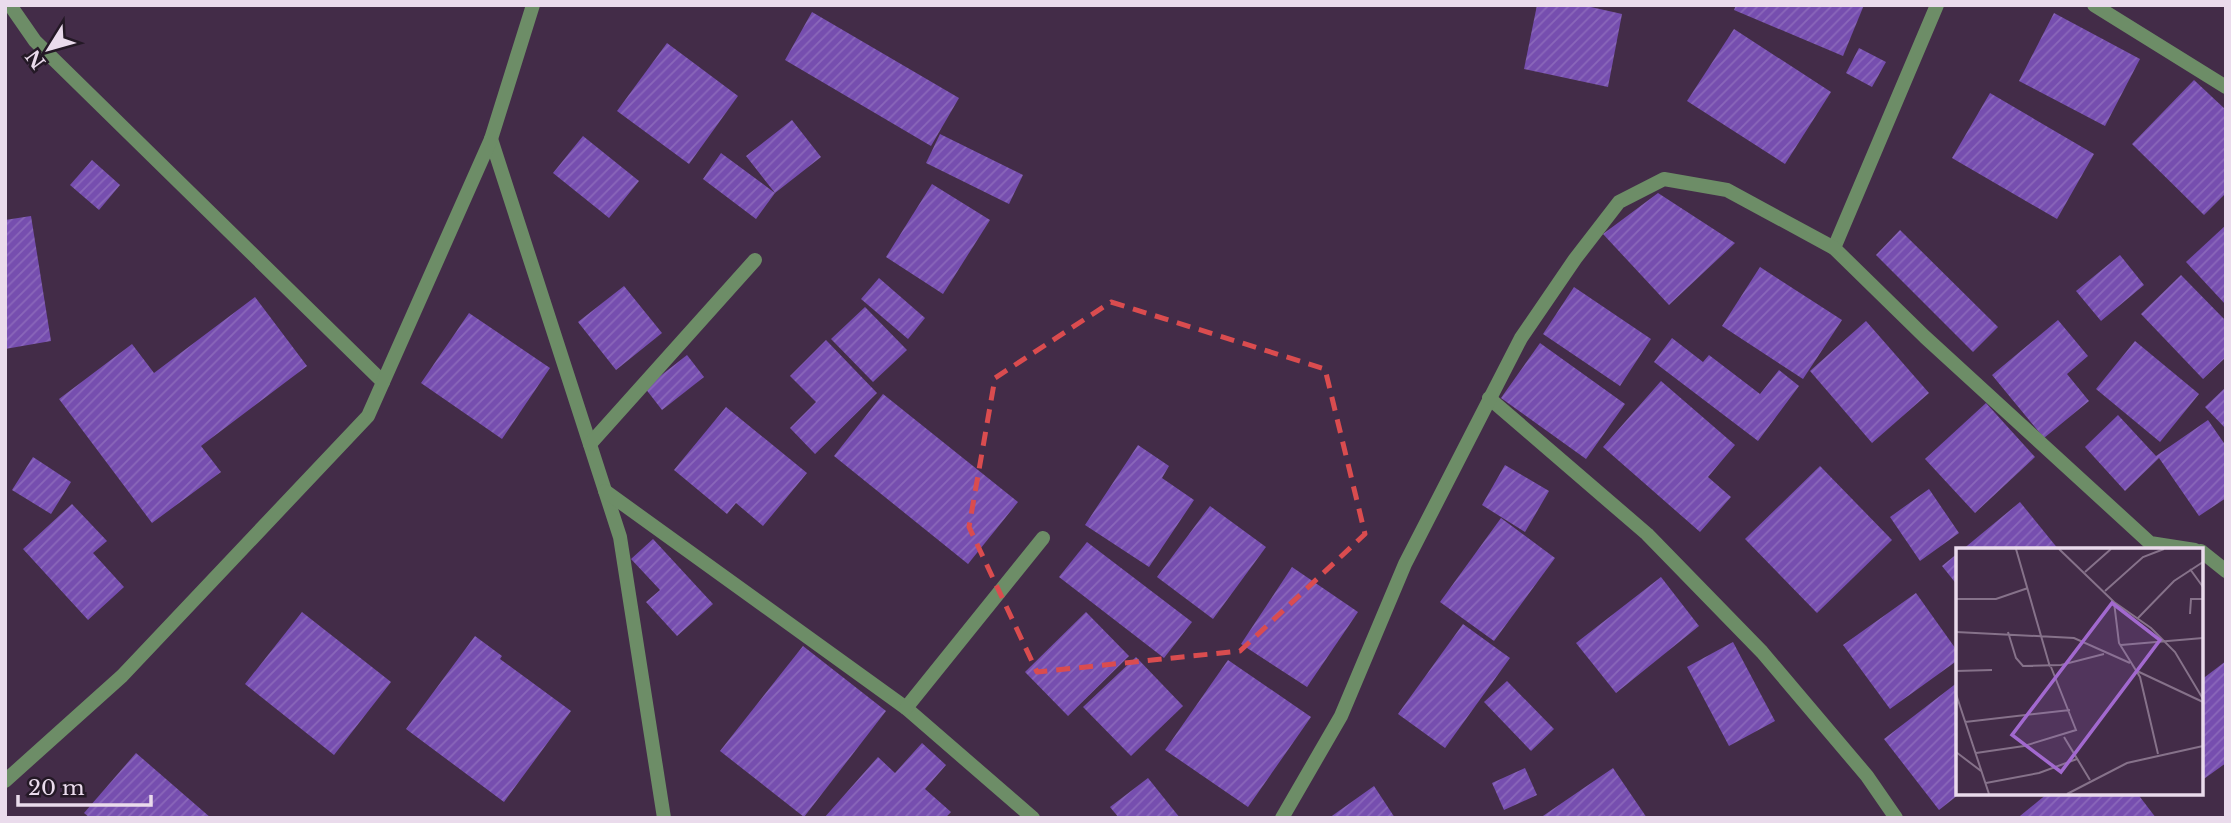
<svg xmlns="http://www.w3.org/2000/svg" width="2231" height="823" font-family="'Libre Baskerville',serif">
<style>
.building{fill:url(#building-hatch)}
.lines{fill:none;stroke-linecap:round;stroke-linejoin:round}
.minor{stroke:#6d8d67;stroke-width:14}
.marked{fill:none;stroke:#da4c4f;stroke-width:5;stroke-dasharray:14 9;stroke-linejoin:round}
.inset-road{fill:none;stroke:#86728a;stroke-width:2}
.view{fill:#a269cf;fill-opacity:0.15;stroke:#a269cf;stroke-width:3.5}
.inset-edge{fill:none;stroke:#eadbec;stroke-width:3.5}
</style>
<defs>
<pattern id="building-hatch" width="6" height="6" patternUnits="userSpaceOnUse" patternTransform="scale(1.75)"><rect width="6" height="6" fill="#764eaf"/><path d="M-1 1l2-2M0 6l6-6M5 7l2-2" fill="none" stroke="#8a67ba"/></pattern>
</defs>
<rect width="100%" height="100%" fill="#432c48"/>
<!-- building -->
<g class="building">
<path d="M1537,5H1582L1622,14L1608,87L1524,69Z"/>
<path d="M1736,5H1864L1843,56L1734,10Z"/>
<path d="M812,12L959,98L931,146L785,60Z"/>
<path d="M2054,13L2140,59L2105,126L2019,81Z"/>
<path d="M1734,29L1831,92L1785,164L1687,101Z"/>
<path d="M667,43L738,96L689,164L617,111Z"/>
<path d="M1859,48L1886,62L1872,87L1846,73Z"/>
<path d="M2194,80L2226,110V193L2204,215L2132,144Z"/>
<path d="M1990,93L2094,154L2057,219L1952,158Z"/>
<path d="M792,120L821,157L775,193L756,219L703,179L721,153L775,193L746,156Z"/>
<path d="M940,134L1023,175L1009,204L926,163Z"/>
<path d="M583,136L639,181L609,218L553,173Z"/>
<path d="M92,160L120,185L99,210L70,185Z"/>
<path d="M932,184L990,220L943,294L886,257Z"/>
<path d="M1658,193L1735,243L1669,305L1603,234Z"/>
<path d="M31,216L51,341L5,349V220Z"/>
<path d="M2226,225V305L2186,262Z"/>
<path d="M1900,230L1998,327L1973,352L1876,255Z"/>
<path d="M2120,255L2144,285L2101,321L2076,291Z"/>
<path d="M1760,267L1842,320L1803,379L1722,326Z"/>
<path d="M2181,275L2226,321V357L2203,379L2141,314Z"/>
<path d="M879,278L925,318L908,339L861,299Z"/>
<path d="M624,286L662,333L616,370L578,322Z"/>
<path d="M1574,287L1651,339L1620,386L1543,334Z"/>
<path d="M255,297L307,366L201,446L221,472L152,523L59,399L132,344L154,373Z"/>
<path d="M865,307L907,350L873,382L831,339Z"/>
<path d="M469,313L550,368L502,439L421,383Z"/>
<path d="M2058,320L2088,356L2067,374L2089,401L2044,438L1992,375Z"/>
<path d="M1866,321L1929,393L1872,443L1810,371Z"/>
<path d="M1672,338L1703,362L1709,355L1760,394L1779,370L1799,386L1758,441L1654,362Z"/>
<path d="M826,340L877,393L815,454L790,428L816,402L790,376Z"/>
<path d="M2135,341L2199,394L2160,442L2096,389Z"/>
<path d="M1540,343L1625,404L1586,459L1501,398Z"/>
<path d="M687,355L704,377L662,410L645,388Z"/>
<path d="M1661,381L1735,445L1708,477L1731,497L1700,532L1603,447Z"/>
<path d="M2226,387V429L2205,407Z"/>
<path d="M883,394L1018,502L968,564L834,456Z"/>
<path d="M1986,403L2035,457L1975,513L1925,459Z"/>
<path d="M726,407L807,473L763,526L736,503L727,514L674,470Z"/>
<path d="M2118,415L2156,456L2208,420L2226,446V498L2199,516L2159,458L2125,491L2085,447Z"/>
<path d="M1138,445L1169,466L1162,478L1194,500L1149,567L1085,525Z"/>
<path d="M33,457L71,482L51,514L12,490Z"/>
<path d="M1505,465L1549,491L1525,532L1482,505Z"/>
<path d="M1820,466L1892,540L1817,613L1745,539Z"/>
<path d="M1929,489L1959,533L1920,561L1890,517Z"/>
<path d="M2020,502L2059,550H1962Z"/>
<path d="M72,504L107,541L93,553L124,587L88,620L23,549Z"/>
<path d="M1210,506L1266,547L1213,619L1157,577Z"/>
<path d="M1501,518L1555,558L1494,641L1440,602Z"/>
<path d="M653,539L713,604L677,636L646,602L660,590L631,559Z"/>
<path d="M1087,542L1192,622L1164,658L1059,577Z"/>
<path d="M1958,553V586L1942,566Z"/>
<path d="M1292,567L1358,612L1307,687L1241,644Z"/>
<path d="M1661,577L1699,626L1616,693L1576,643Z"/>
<path d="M1916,593L1958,652V660L1890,709L1843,645Z"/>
<path d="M302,612L391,682L334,755L245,684Z"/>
<path d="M1086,612L1129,656L1068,716L1025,672Z"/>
<path d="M1463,624L1510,658L1445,748L1398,714Z"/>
<path d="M475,636L502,656L500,659L571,711L504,802L406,729Z"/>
<path d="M1733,642L1775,721L1729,746L1687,667Z"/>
<path d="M803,646L886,711L804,817L720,751Z"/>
<path d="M1136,657L1183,706L1131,756L1083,707Z"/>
<path d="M1228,660L1311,717L1248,807L1165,750Z"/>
<path d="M2226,661V763L2201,781V680Z"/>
<path d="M1507,681L1554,729L1531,751L1484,702Z"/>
<path d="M1958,682V795L1939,810L1884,739Z"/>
<path d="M922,743L946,765L925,789L951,812L945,818H824L878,757L895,773Z"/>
<path d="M136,753L211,818H90L84,813Z"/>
<path d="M1525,768L1537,795L1504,810L1492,783Z"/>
<path d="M1613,768L1647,818H1540Z"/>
<path d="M1148,778L1180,818H1119L1110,807Z"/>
<path d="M1374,786L1395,818H1329Z"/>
<path d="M2048,793H2137L2156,818H2022L2020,816Z"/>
</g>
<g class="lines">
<!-- minor -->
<g class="minor">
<path d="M10,5L35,41L383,382"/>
<path d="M2094,5L2226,87"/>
<path d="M491,139L620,537L664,818"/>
<path d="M1834,248L1937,5"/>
<path d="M1489,398L1647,534L1762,652L1867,776L1896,818"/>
<path d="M590,444L755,260"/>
<path d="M605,491L906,708L1033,818"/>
<path d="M2201,551L2226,571"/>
<path d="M906,708L1043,538"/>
<path d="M5,781L122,676L368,416L491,139L533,5"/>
<path d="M1282,818L1341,716L1405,564L1521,338L1575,259L1619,202L1664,179L1727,190L1834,248L1925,337L2150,543L2195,550"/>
</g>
</g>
<!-- marked area -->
<path class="marked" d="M1111,302L1325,369L1365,534L1240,651L1037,672L969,527L995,378Z"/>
<!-- overview -->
<g transform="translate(1956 548)">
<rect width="247" height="247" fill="#432c48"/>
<path class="inset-road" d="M60,1L94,119M103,1L158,54L163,95L184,129L202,206M234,21L247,39M129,24L155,1M149,43L187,9L208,1M0,51H40L72,40M158,54L195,80L219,104L247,151M234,66L235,51H247M181,71L218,33L247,14M0,84L118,90L174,115M52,84L60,110L67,118L105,117L148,106M165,97L247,90M0,123L36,122M181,123L247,154M0,146L33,246M9,174L114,162M108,189L134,232M0,204L25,223M20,205L68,198L120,182L95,119M30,235L83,225L121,211M111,246L171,215L247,198"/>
<path class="view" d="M156,55L204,92L105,224L56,187Z"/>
<rect width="247" height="247" class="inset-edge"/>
</g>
<!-- border -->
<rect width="2231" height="823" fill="none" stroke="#eadbec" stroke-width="14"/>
<!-- north arrow -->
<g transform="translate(49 49) rotate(233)" stroke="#241926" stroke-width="5" paint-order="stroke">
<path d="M0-5L12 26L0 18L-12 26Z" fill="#eadbec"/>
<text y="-10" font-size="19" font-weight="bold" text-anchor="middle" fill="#eadbec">N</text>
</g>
<!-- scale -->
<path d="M18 795v10h133v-10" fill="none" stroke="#eadbec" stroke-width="3.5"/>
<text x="28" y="795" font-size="21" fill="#eadbec" stroke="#241926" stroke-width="5" paint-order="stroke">20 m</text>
</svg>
